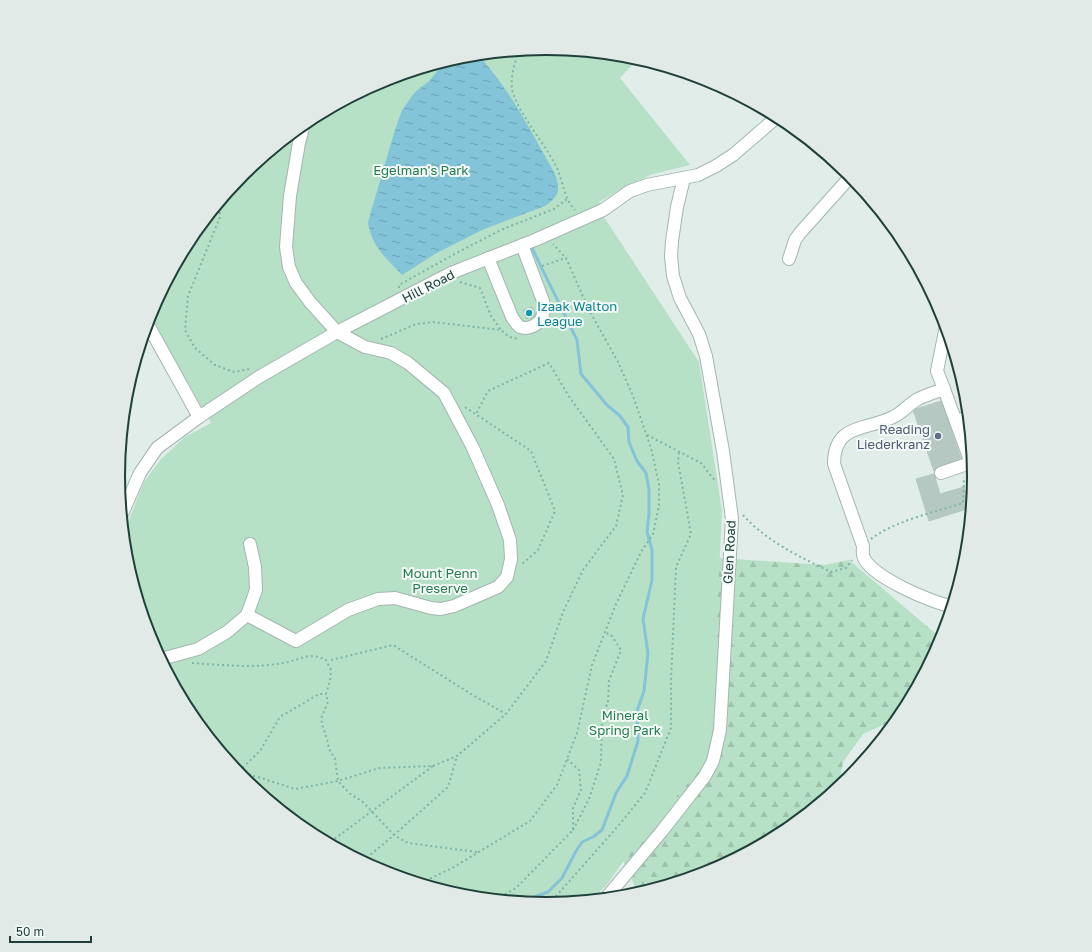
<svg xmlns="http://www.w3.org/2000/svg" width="1092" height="952" font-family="'Golos Text',sans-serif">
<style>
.forest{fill:url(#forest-firs)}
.green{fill:#b7e1c6}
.water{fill:url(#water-ripples)}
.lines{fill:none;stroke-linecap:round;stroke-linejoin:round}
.stream{stroke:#83c4d9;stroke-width:3}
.building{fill:#b6c8c2;stroke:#b3c8c1}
.minor-casing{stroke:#a3b6b1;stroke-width:14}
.path{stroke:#7eb5a8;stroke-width:2;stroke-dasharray:2 3;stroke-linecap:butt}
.minor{stroke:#fff;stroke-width:12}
.culture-dot{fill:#0f9aa8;stroke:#f2f9f6;stroke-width:1.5}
.service-dot{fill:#5c6f8a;stroke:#f2f9f6;stroke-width:1.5}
.labels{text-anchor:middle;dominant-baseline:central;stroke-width:4;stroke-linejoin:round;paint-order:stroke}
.park-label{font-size:13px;fill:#257c4e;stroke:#f2f9f6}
.street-label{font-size:13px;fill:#1f403a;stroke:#f2f9f6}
.culture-label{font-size:13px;fill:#0d838f;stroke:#f2f9f6;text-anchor:start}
.service-label{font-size:13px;fill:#4e5e75;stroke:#f2f9f6;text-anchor:end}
.rim{fill:none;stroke:#1f403a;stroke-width:2}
</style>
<defs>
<pattern id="forest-firs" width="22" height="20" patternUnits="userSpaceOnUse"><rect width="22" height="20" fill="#b7e1c6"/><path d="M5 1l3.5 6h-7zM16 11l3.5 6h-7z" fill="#9dc2ab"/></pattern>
<pattern id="water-ripples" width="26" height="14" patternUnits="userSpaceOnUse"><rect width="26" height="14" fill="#83c4d9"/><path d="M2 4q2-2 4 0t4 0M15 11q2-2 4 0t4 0" fill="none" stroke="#6ba1b1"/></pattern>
</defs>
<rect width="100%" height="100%" fill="#e1ede9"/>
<!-- forest -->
<path class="forest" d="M584,549L824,565L849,560L942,639L913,693L908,695C907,698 904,701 903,704C901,714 904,711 897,720L892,721L863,734L843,762L839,787L784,832L710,872L638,893L523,646Z"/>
<!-- green -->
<path class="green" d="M546,48L630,56L638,59L620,78L690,165L653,174L626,186L599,202L604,217L699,362L722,511L711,740L703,767L641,836L606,886L592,899L546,904L462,896L382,871L308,832L243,778L190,714L150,640L126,559L124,532L144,482L161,459L185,437L211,423L150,316L190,238L244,173L308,120L382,80L463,56Z"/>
<!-- water -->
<path class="water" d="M478,55C510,89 531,132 554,172C561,188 560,196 545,206L482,230L435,254L402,275C386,258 371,246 368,222L394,133L402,110L415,92L429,81L445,62L463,56Z"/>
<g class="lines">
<!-- stream -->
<path class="stream" d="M527,902L532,898L548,892L562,878L576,851L582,842L593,837L602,830L616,793L627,776L638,741L637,711L644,691L648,653L643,619L652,580V550L647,532L649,514V489L646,473L637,461L629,442L628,427L620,416L607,405L581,374L577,340L532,248"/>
</g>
<!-- building -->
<g class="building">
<path d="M532,307L536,315L526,319L523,310Z"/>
<path d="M941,401L962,462L934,471L913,410Z"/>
<path d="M934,474L940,494L964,487L970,508L929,521L916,479Z"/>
</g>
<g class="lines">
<!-- minor casing -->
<g class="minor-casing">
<g id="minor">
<path d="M488,258L512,317C514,320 516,324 520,327C528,330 539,325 542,317C545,312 544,307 543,301L522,245"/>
<path d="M789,259L795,240L800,233L851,176"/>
<path d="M147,323L199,417"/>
<path d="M946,326L937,371L944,389C936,392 926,395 918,399C909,404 902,413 893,417C866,431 834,423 834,464L863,546C863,549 862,555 864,558C871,576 933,604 952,606"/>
<path d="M944,389L971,463"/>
<path d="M956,421L968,417"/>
<path d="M941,473L973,462"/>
<path d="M122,514L140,473L157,448L199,417L259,377L337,332L451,273L535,240L603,210L630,191L647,185L698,175L716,166L733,155L777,117"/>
<path d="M247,615L296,641L348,610L378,599L395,598L431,608L441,609L454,606L498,587L507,577L511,559L510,540L498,505L473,448L444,393L408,363L391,353L365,347L337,332L310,302L296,283L289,267L286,247L290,196L299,143L304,124"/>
<path d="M161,659L198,649L227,632L247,615L256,590L255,567L250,544"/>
<path d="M606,898L662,831L705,776L713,761L720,730L732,519L723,451L706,356L699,334L680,298L673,276L671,256L672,241L677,207L684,178"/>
</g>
</g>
<!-- path -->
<g class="path">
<path d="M518,51C515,64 509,79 513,93C522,119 545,143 557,168C563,182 564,199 575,210"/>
<path d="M220,202V217L188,296L185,330L195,348L215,365L234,372L249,369"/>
<path d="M542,266L566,258"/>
<path d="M460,282L480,288L491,316L501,330"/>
<path d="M399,288V285L460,251L503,229L554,209L567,199"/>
<path d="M381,339L416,324L433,322L501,330C506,334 511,340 518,338"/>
<path d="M465,407L531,451L555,511L538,550L521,565"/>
<path d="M647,435L701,463L716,482"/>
<path d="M743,515C766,541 800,557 831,572L846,568L852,560"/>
<path d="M871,539C894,521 935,512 963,503L964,477"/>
<path d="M331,660L393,645L471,694L506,714"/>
<path d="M192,663C225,665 255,669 288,662C304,658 310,652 326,660L331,670L330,681L326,694L328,702L321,719L323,727L327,739L329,749L335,759L338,781L349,793L363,802L394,835L408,843L477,852"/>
<path d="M433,766L457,756L506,714L546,661L563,612L583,570L616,526L623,495L614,459L568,395L549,363L488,391L476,414"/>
<path d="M239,771L295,789L338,781L379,768L433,766L329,843"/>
<path d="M239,771L260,751L280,717L319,694H326"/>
<path d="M573,830L589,799L601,762L602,717L608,702L609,681L621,650L612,636L605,632"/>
<path d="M363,861L394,835L448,787L457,756"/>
<path d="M421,883L454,867L530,821L557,785L577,733L592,665L616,604L641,552L653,534L659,506V484L651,448L633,396L618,362L589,310L566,258L553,244"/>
<path d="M496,899L516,888L573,830V808L581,790L579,770L567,759"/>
<path d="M549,904L619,825L645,793L671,728V680L676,567L691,534L678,462L679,452"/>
</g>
<!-- minor -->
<use href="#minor" class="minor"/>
</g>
<!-- markers -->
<circle class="culture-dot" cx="529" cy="313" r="4"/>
<circle class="service-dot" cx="938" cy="436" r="4"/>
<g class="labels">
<!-- park labels -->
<g class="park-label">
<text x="421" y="170">Egelman's Park</text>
<text x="440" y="573">Mount Penn<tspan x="440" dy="15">Preserve</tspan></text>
<text x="625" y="715">Mineral<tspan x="625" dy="15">Spring Park</tspan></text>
</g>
<!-- street labels -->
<g class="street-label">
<text transform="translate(428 286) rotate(-27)">Hill Road</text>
<text transform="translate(729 552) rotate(-87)">Glen Road</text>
</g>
<!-- culture labels -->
<g class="culture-label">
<text x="537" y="306">Izaak Walton<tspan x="537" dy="15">League</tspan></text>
</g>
<!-- service labels -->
<g class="service-label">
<text x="930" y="429">Reading<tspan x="930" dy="15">Liederkranz</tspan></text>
</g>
</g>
<!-- crop -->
<path d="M0 0H1092V952H0ZM125 476a421 421 0 1 1 842 0a421 421 0 1 1-842 0Z" fill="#e1eae7" fill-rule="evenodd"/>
<path class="rim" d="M125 476a421 421 0 1 1 842 0a421 421 0 1 1-842 0Z"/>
<!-- scale -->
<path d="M10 936v6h81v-6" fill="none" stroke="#1f403a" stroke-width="2"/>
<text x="16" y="936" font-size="12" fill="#1f403a" stroke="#f2f9f6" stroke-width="3" paint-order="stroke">50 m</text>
</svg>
